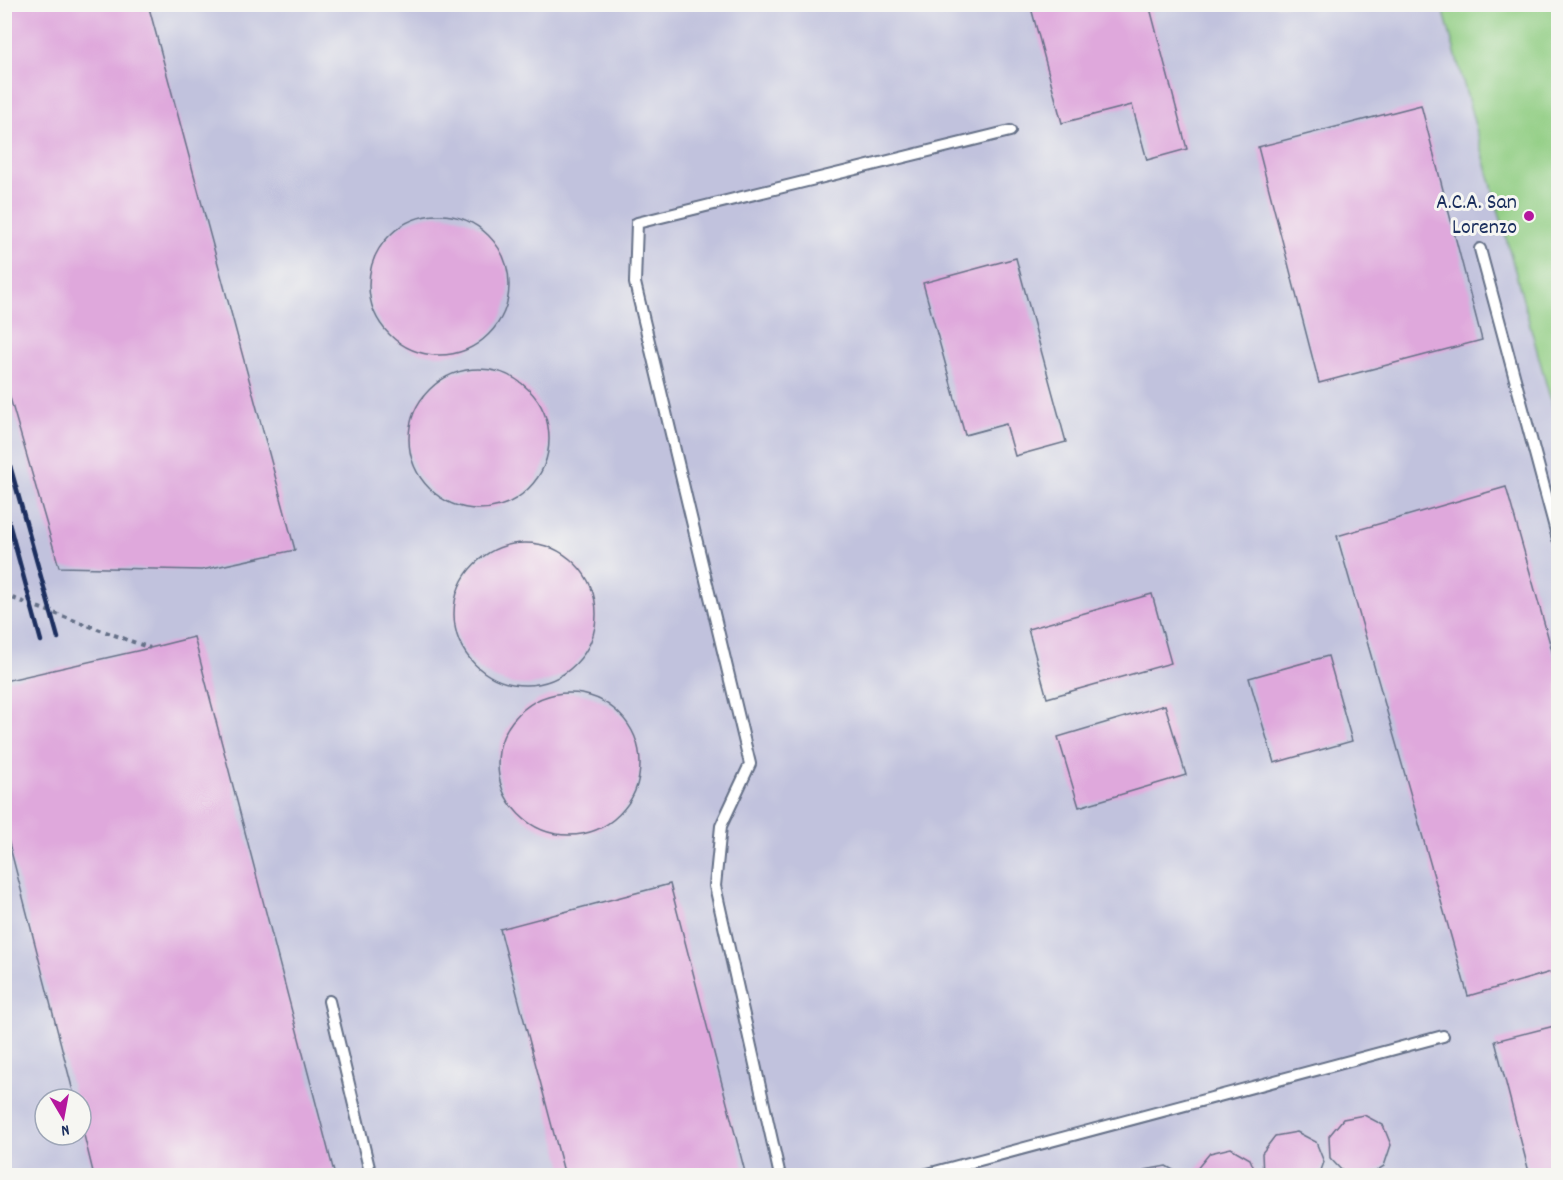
<svg xmlns="http://www.w3.org/2000/svg" width="1563" height="1180" font-family="Dekko,sans-serif">
<style>
.industrial{fill:#c1c2dd;fill-rule:evenodd}
.park{fill:#90cd82;stroke:#567e70;stroke-width:1.5}
.building{fill:#dfa8dc}
.lines{fill:none;stroke-linecap:round;stroke-linejoin:round}
.lane-casing{stroke:#657087;stroke-width:14}
.path{stroke:#657087;stroke-width:4;stroke-dasharray:4.5 4.5;stroke-linecap:butt}
.lane{stroke:#fff;stroke-width:10}
.rail{stroke:#1b2f5e;stroke-width:4.5}
.poi-dot{fill:#b5179e;stroke:#f6f6f2;stroke-width:2}
.labels{text-anchor:middle;dominant-baseline:central;stroke-width:6;stroke-linejoin:round;paint-order:stroke}
.poi-label{font-size:22px;fill:#1b2f5e;stroke:#f6f6f2;text-anchor:end}
</style>
<rect width="100%" height="100%" fill="#f6f6f2"/>
<filter id="ink" filterUnits="userSpaceOnUse"><feTurbulence type="fractalNoise" baseFrequency=".0167" numOctaves="2"/><feDisplacementMap in="SourceGraphic" scale="12" xChannelSelector="R" yChannelSelector="G"/><feConvolveMatrix kernelMatrix="1 2 1 2 8 2 1 2 1" color-interpolation-filters="sRGB"/></filter>
<filter id="wash" filterUnits="userSpaceOnUse"><feTurbulence type="fractalNoise" baseFrequency=".008" numOctaves="4" result="noise"/><feDisplacementMap in="SourceGraphic" scale="24" xChannelSelector="R" yChannelSelector="G"/><feGaussianBlur stdDeviation="1.35" result="paint"/><feColorMatrix in="noise" values="0 0 0 0 0 0 0 0 0 0 0 0 0 0 0 0 0 1.4 0 .05"/><feComposite in="paint" operator="in"/></filter>
<g filter="url(#wash)">
<rect width="100%" height="100%" fill="#efe9d4"/>
<!-- industrial -->
<path class="industrial" d="M5,5H1442L1558,427V1175L5,1176ZM45,1099H81V1135H45Z"/>
<!-- park -->
<path class="park" d="M1442,5H1558V427Z"/>
<g id="blocks">
<!-- building -->
<g class="building">
<path d="M4,4H148L295,550L202,570L59,567L4,377Z"/>
<path d="M1030,4H1149L1187,149L1147,160L1132,105L1062,123Z"/>
<path d="M1421,105L1482,340L1319,383L1258,147Z"/>
<circle cx="439" cy="285" r="70"/>
<path d="M1016,258L1066,442L1015,456L1006,424L965,435L923,283Z"/>
<circle cx="479" cy="439" r="70"/>
<path d="M1506,487L1558,672V970L1468,996L1337,536Z"/>
<circle cx="525" cy="614" r="71"/>
<path d="M1152,594L1171,663L1047,698L1028,629Z"/>
<path d="M194,637L335,1176H94L81,1123V1099H75L4,824V681L150,648Z"/>
<path d="M1328,656L1352,741L1274,763L1249,678Z"/>
<circle cx="569" cy="764" r="71"/>
<path d="M1165,705L1186,775L1079,807L1058,737Z"/>
<path d="M670,884L746,1176H565L500,929Z"/>
<path d="M1558,1025V1176H1530L1495,1041Z"/>
<path d="M1364,1115L1383,1125L1391,1145L1384,1166L1368,1176L1345,1174L1330,1158L1329,1136L1343,1119Z"/>
<path d="M1297,1132L1316,1142L1324,1162L1319,1176H1263L1262,1153L1275,1136Z"/>
<path d="M1231,1148L1250,1159L1257,1176H1197L1196,1170L1210,1153Z"/>
<path d="M1166,1166L1184,1176H1141L1145,1170Z"/>
</g>
</g>
</g>
<g filter="url(#ink)">
<use href="#blocks" fill-opacity="0" stroke="#657087" stroke-width="1.5"/>
<g class="lines">
<!-- lane casing -->
<g class="lane-casing">
<g id="lane">
<path d="M1480,249L1558,539"/>
<path d="M329,1001L371,1176"/>
<path d="M780,1176L715,886L721,826L750,764L635,283L637,223L1010,131"/>
<path d="M920,1176L1443,1036"/>
</g>
</g>
<!-- path -->
<path class="path" d="M4,595L150,648"/>
<!-- lane -->
<use href="#lane" class="lane"/>
<!-- rail -->
<g class="rail">
<path d="M4,444L58,638"/>
<path d="M4,505L41,641"/>
</g>
</g>
</g>
<!-- markers -->
<circle class="poi-dot" cx="1529" cy="216" r="6"/>
<g class="labels">
<!-- poi labels -->
<g class="poi-label">
<text x="1517" y="203">A.C.A. San<tspan x="1517" dy="25">Lorenzo</tspan></text>
</g>
</g>
<!-- margin -->
<rect width="1563" height="1180" fill="none" stroke="#f6f6f2" stroke-width="24"/>
<!-- north arrow -->
<g transform="translate(63 1117) rotate(170)"><circle r="28" fill="#f6f6f2" stroke="#9ea6b7" stroke-width="1.5"/>
<path d="M0-4.5L10 22L0 15L-10 22Z" fill="#b5179e"/>
<text y="-9" font-size="16" font-weight="bold" text-anchor="middle" fill="#1b2f5e">N</text>
</g>
</svg>
